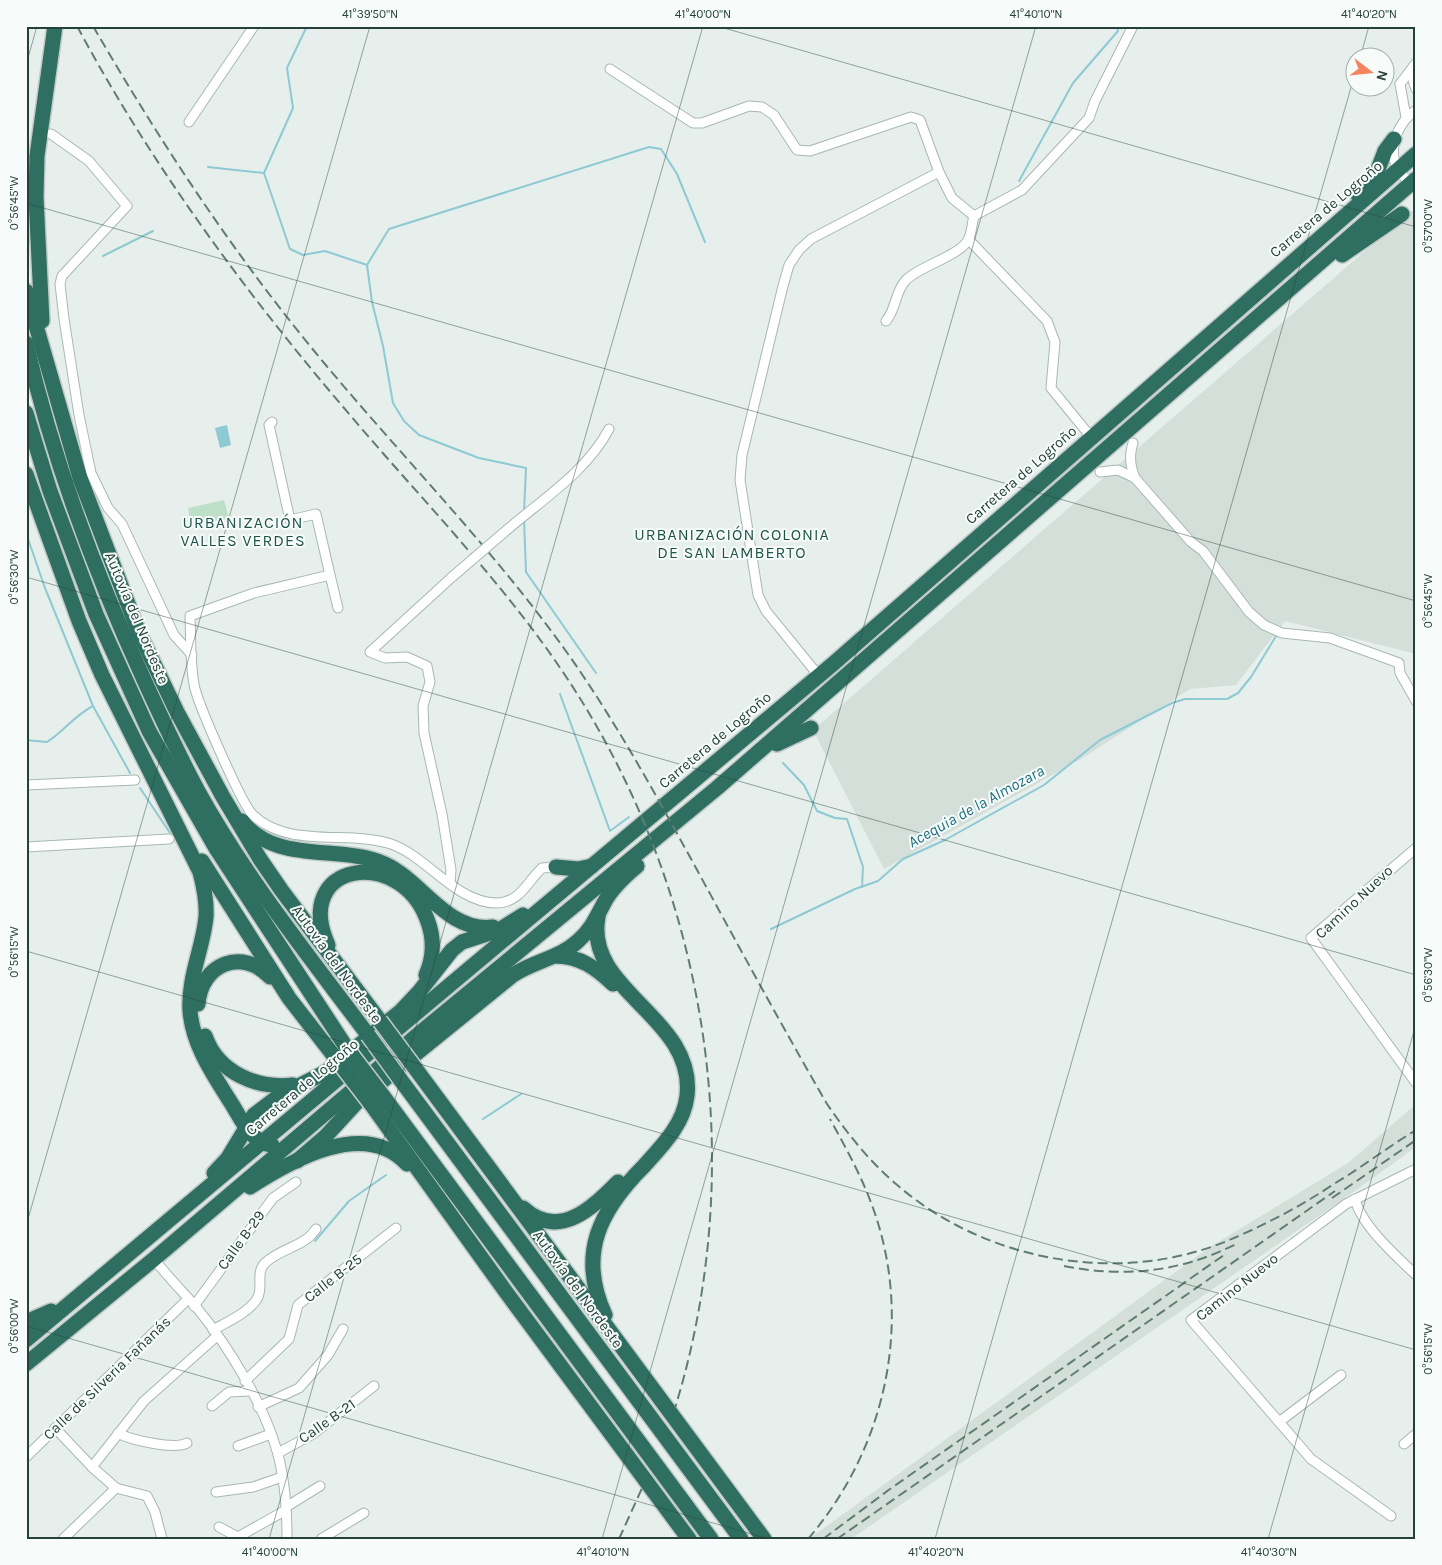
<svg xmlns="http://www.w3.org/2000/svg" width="1442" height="1565" font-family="Karla,sans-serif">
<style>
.built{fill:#d4dfda}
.green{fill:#bfe0c8}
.water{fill:#8ec9d4}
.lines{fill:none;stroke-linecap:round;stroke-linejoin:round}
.stream{stroke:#8ec9d4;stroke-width:2}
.street-casing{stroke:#a8b8b2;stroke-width:11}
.highway-casing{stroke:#c2cac8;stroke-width:18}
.street{stroke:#fff;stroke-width:9}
.highway{stroke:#2f6f62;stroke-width:15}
.rail{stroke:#5f7d75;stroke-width:2;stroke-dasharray:10 5;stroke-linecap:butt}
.street-bridge-casing{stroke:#a8b8b2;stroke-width:11;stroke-linecap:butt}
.highway-bridge-casing{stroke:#c2cac8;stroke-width:18;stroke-linecap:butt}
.street-bridge{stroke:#fff;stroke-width:9}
.highway-bridge{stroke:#2f6f62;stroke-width:15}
.ticks{fill:none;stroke:#24423a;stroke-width:1;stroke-opacity:0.45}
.labels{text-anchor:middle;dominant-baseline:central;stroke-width:4;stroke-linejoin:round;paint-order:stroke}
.street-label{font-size:15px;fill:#24423a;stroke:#f7fbf9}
.neighbourhood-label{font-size:16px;letter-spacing:1px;fill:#1f5548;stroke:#f7fbf9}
.water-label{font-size:16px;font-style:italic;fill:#1c6f80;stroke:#f7fbf9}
.neatline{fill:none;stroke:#24423a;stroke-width:2}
.ticks-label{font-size:12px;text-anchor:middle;fill:#24423a}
</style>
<rect width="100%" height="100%" fill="#e6efeb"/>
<!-- built -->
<g class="built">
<path d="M1411,211H1416V654L1285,621L1236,685L1190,689L1081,759L884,869L813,730Z"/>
<path d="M1416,1104V1147L1362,1186L851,1539H809L1210,1247L1348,1163Z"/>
</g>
<!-- green -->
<path class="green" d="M224,500L229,518L191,527L188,508Z"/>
<!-- water -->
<path class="water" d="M227,425L231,445L220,448L215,428Z"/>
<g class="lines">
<!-- stream -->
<g class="stream">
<path d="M307,26L287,68L293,108L264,173L290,249L303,255L325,251L367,265"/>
<path d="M208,167L264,173"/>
<path d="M1019,181L1073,83L1118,31L1117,26"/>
<path d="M103,256L153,231"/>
<path d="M524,512L526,468L479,458L419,435L404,421L393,403L383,346L372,302L367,265L389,229L649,147L661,149L677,174L705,242"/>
<path d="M524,519L526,572L596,673"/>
<path d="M26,533L45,588L93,706L130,773"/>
<path d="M560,694L610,831L629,817"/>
<path d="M26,740L47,742C63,732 75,715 93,706"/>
<path d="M783,763L804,785L817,811L835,818L847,819L863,867L862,887"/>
<path d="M140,788L170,833"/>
<path d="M771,929L855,889L878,881L903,859L945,840L1044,785L1100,740L1172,703L1185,699H1227L1238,693L1251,677L1276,636"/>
<path d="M483,1119L521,1094"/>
<path d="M315,1241L349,1201L386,1175"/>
</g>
<!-- street casing -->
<g class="street-casing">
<g id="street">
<path d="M1413,67V80L1416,89"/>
<path d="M610,69L693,123H702L749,106L762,107L774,115L797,150L810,151L911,117L920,120L939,172L952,198L974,216C972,223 972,231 969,238C963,255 919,266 906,280C894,293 897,308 886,321"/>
<path d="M1400,84L1406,117"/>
<path d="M1400,84L1416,63"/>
<path d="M189,122L254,26"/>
<path d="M51,134L89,161L127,206L62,276L60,284L64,319L79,415L91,473L108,508L122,524L174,635L192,655"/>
<path d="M1416,185C1382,169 1390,128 1416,110"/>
<path d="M974,216L1022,190L1089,118L1095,101L1133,26"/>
<path d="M969,240L1047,321L1055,342L1051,388L1091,437"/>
<path d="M272,422L269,425L290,520L316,514L330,575"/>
<path d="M1100,472L1118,470L1135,478C1130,465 1129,456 1133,443"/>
<path d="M1135,478L1191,542L1203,551L1249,612L1264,625L1282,633L1330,638L1399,663L1400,673L1416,701"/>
<path d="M508,529C543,499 587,471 609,429"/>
<path d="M338,608L330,575L254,593L190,616C191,638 190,662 194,684C196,700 242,805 253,815C289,849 348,830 391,844C428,857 455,902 496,903C520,903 527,882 542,868L556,867"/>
<path d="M819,676L766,611L758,595L740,480L742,455L783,286L789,265L799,250L811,239L939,172"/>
<path d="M26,785L135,780"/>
<path d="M26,847L169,839"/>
<path d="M1416,848L1311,938L1416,1083"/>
<path d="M450,883L451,870L442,814L424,733L423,706L430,682L427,666L407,657L385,658L370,652L452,577"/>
<path d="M1355,1199C1361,1225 1396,1256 1416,1275"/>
<path d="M154,1259C167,1276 183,1292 197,1308C229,1347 263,1403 277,1451C285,1479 287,1510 287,1539"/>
<path d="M194,1306L273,1198L296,1182"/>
<path d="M213,1330C227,1322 248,1313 257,1299C264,1288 255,1273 265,1263C278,1251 292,1249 305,1240C309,1238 313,1233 316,1229"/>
<path d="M245,1381L289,1339L298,1305L396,1228"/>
<path d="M212,1406L229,1392L250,1391"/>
<path d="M258,1407L299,1388L328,1355L343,1329"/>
<path d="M1279,1422L1341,1375"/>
<path d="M55,1428L92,1467L116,1488L147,1496L155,1512L162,1539"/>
<path d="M118,1433C130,1440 175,1450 187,1443"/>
<path d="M1404,1444L1416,1434"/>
<path d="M238,1446L271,1434"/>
<path d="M278,1453L313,1434L374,1386"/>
<path d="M26,1457L188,1299"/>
<path d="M92,1467L144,1401L217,1336"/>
<path d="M216,1492L253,1487L282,1477"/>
<path d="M286,1507L320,1486"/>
<path d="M1391,1516L1311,1459L1191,1320L1346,1204L1416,1169"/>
<path d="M219,1527L238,1537L286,1510"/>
<path d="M63,1539L116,1488"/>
<path d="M321,1539L364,1513"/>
</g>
</g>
<!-- highway casing -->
<g class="highway-casing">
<g id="highway">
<path d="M1358,195L1377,172L1385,151L1394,139"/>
<path d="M1342,255L1402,214"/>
<path d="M26,291L80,478L139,633L177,712L223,797L260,859L282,891L380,1021"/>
<path d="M42,321L36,197L37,156L55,26"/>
<path d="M26,343C53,461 95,573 145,682C162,719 179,756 198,791C246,878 309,956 368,1035"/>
<path d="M26,413L50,491L96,614L149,731L217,850L348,1050"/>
<path d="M26,474L79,621L102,675L200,872C204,887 207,901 206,917C203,948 188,978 190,1010C192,1045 215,1077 233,1106C242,1121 252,1143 272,1145"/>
<path d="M777,744L811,728"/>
<path d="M242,821C276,865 340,844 385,864C422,881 448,933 493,927"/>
<path d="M202,861L289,998L334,1056"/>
<path d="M556,867L578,869L592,866"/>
<path d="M598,917C584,991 696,1017 687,1096C684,1124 662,1146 644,1166C600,1210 577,1254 605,1315"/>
<path d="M328,945C291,863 399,845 427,919C434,937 434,957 426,975"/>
<path d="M555,956C580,956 596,968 613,984"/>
<path d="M198,1004C201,964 242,947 270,977"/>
<path d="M205,1036C218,1073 257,1089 293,1085"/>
<path d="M415,1068L764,1539"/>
<path d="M400,1079L741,1539"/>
<path d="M383,1096L711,1539"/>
<path d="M371,1104L506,1292L689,1539"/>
<path d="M297,1161L325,1137L359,1100L513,975C534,961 560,958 578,941C591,930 596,918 604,903C611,889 625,876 637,866"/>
<path d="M214,1173L228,1158L254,1115L279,1096L326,1072L401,1011L419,992L452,950L462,942L499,930L523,915"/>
<path d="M250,1187C292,1160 365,1118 407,1164"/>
<path d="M523,1208C559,1241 592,1208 618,1182"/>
<path d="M26,1322L51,1311"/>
<path d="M26,1340L833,664L1416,154"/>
<path d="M26,1364L154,1259L421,1032L717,788L1416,179"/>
</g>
</g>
<!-- street -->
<use href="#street" class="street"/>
<!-- highway -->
<use href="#highway" class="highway"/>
<!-- rail -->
<g class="rail">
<path d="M77,26C152,166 247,295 350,415C427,506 512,591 576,692C710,903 749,1168 675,1408"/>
<path d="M93,26C159,140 231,250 315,352C398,453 492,547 568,654C616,722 656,795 696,868C739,947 782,1026 827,1104C847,1133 869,1161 896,1184C984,1261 1118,1286 1227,1241C1263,1226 1301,1206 1334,1184C1362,1167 1388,1147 1416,1130"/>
<path d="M1332,1198L1416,1140"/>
<path d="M1064,1266C1125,1278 1181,1272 1236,1244"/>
<path d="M619,1539L643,1486"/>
<path d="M808,1539C886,1448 914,1322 873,1208C862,1177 846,1148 830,1119"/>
<path d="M823,1539L890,1489L1224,1255"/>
<path d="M837,1539L1335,1191"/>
</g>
<!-- street-bridge casing -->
<g class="street-bridge-casing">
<path id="street-bridge" d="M452,577L508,529"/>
</g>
<!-- highway-bridge casing -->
<g class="highway-bridge-casing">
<g id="highway-bridge">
<path d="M380,1021L415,1068"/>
<path d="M368,1035L400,1079"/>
<path d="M348,1050L383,1096"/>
<path d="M334,1056L371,1104"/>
</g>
</g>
<!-- street-bridge -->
<use href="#street-bridge" class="street-bridge"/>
<!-- highway-bridge -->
<use href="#highway-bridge" class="highway-bridge"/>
</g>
<!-- ticks -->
<path class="ticks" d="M717,26L1416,227M1360,58L1369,26M26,65L37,26M26,203L1416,601M26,577L1416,975M26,951L1416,1350M26,1226L370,26M26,1326L769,1539M269,1539L703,26M602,1539L1036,26M935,1539L1354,77M1268,1539L1416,1024"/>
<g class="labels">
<!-- street labels -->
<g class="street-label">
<text transform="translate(1326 209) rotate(-40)">Carretera de Logroño</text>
<text transform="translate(1021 475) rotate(-41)">Carretera de Logroño</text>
<text transform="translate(137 618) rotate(67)">Autovía del Nordeste</text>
<text transform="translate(715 740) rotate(-40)">Carretera de Logroño</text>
<text transform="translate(1354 902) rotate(-43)">Camino Nuevo</text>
<text transform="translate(337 964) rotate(54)">Autovía del Nordeste</text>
<text transform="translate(302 1087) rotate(-40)">Carretera de Logroño</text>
<text transform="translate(241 1240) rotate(-54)">Calle B-29</text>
<text transform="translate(333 1278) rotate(-38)">Calle B-25</text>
<text transform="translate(1237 1287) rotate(-38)">Camino Nuevo</text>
<text transform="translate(578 1289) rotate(54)">Autovía del Nordeste</text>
<text transform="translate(107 1378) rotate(-44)">Calle de Silveria Fañanás</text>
<text transform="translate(327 1421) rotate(-35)">Calle B-21</text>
</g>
<!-- neighbourhood labels -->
<g class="neighbourhood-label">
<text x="243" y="522">URBANIZACIÓN<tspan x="243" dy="18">VALLES VERDES</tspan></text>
<text x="732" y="534">URBANIZACIÓN COLONIA<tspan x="732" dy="18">DE SAN LAMBERTO</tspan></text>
</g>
<!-- water labels -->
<g class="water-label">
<text transform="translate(976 806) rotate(-29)">Acequia de la Almozara</text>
</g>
</g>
<!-- border -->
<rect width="1442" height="1565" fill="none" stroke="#f7fbf9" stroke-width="55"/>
<!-- north arrow -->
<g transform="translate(1370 72) rotate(106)"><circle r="24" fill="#f7fbf9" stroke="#a3b1ad"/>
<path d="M0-4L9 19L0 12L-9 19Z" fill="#f4845f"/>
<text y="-8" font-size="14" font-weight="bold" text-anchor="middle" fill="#24423a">N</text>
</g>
<rect x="28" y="28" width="1386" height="1510" class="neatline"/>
<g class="ticks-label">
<text x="370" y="18">41°39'50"N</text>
<text x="703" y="18">41°40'00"N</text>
<text x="1036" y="18">41°40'10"N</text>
<text x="1369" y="18">41°40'20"N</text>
<text transform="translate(14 203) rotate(-90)" y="4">0°56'45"W</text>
<text transform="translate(1428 226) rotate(-90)" y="4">0°57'00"W</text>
<text transform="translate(14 577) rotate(-90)" y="4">0°56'30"W</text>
<text transform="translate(1428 601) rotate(-90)" y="4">0°56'45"W</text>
<text transform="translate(14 952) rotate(-90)" y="4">0°56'15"W</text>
<text transform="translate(1428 975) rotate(-90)" y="4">0°56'30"W</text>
<text transform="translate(14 1326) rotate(-90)" y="4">0°56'00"W</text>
<text transform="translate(1428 1349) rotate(-90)" y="4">0°56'15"W</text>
<text x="270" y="1556">41°40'00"N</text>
<text x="603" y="1556">41°40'10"N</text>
<text x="936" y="1556">41°40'20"N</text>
<text x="1269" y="1556">41°40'30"N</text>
</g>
</svg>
